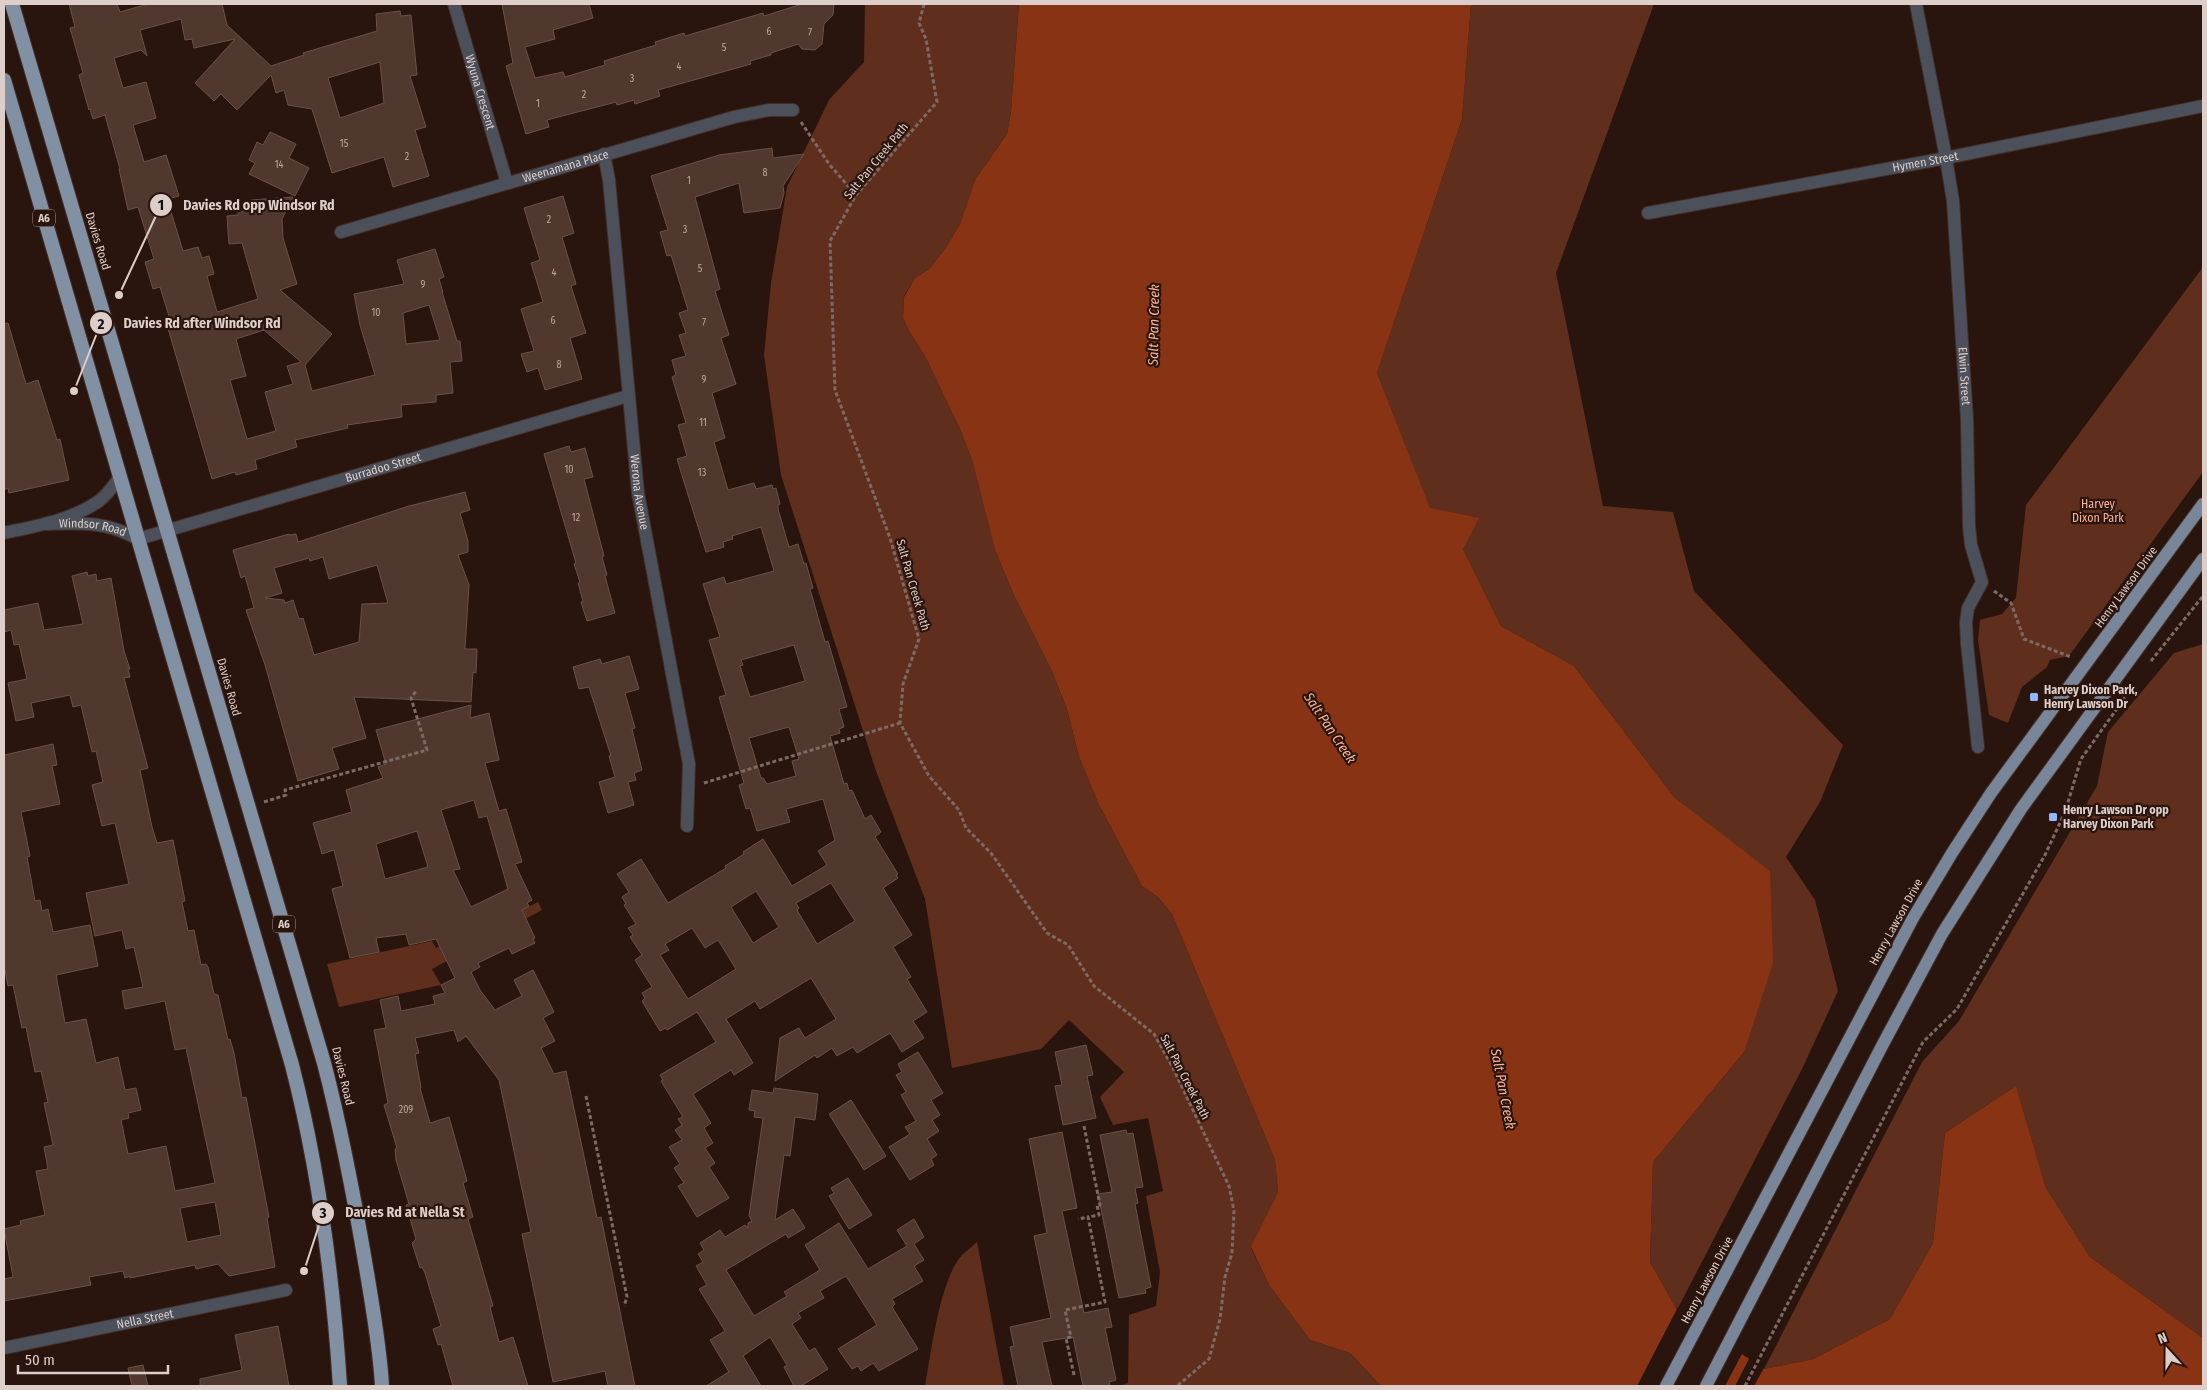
<svg xmlns="http://www.w3.org/2000/svg" width="2207" height="1390" font-family="'Fira Sans Condensed',sans-serif">
<style>
.green{fill:#602e1c}
.water{fill:#883414}
.pier{fill:#2a150e}
.building{fill:#50382f;stroke:#6b5148;fill-rule:evenodd}
.lines{fill:none;stroke-linecap:round;stroke-linejoin:round}
.minor-casing{stroke:#432f28;stroke-width:14}
.primary-casing{stroke:#432f28;stroke-width:14}
.trunk-casing{stroke:#432f28;stroke-width:16}
.path{stroke:#7d6a64;stroke-width:3;stroke-dasharray:4 2.5;stroke-linecap:butt}
.minor{stroke:#4b505a;stroke-width:12}
.primary{stroke:#798598;stroke-width:12}
.trunk{stroke:#8290a4;stroke-width:14}
.poi-dot{fill:#8fb8fd;stroke:#2a150e;stroke-width:2}
.labels{text-anchor:middle;dominant-baseline:central;stroke-width:4.5;stroke-linejoin:round;paint-order:stroke}
.number-label{font-size:10px;fill:#baa8a2}
.shield{fill:#2a150e;stroke:#a89691;stroke-width:1}
.shield-label{font-size:11px;font-weight:bold;fill:#decec9}
.street-label{font-size:12px;fill:#decec9;stroke:#2a150e}
.park-label{font-size:12px;fill:#fab299;stroke:#2a150e}
.poi-label{font-size:12px;font-weight:bold;fill:#decec9;stroke:#2a150e;text-anchor:start}
.water-label{font-size:14px;font-style:italic;fill:#fab299;stroke:#2a150e}
.leader{fill:none;stroke:#decec9;stroke-width:2}
.callout-dot{fill:#decec9;stroke:#2a150e;stroke-width:2}
.mark-label{font-size:15px;text-anchor:middle;font-weight:bold;fill:#111}
.callout-label{font-size:14px;text-anchor:middle;font-weight:bold;fill:#decec9;stroke:#2a150e;stroke-width:4.5;stroke-linejoin:round;paint-order:stroke}
</style>
<rect width="100%" height="100%" fill="#2a150e"/>
<!-- green -->
<g class="green">
<path d="M865,4H1019L1011,112L1007,134L975,180L960,224L945,249L929,269L915,278L904,296L903,318L909,331L925,356L960,429L972,460L995,550L1013,593L1051,669L1067,709L1079,757L1098,803L1142,886L1158,897L1172,914L1275,1160L1278,1192L1251,1248L1269,1285L1310,1340L1350,1353L1381,1386H1119L1128,1383L1129,1315L1156,1306L1160,1272L1146,1196L1163,1191L1148,1118L1113,1125L1100,1097L1124,1072L1069,1020L1041,1049L952,1068L925,899L876,771L781,475L764,355L771,283L787,187L829,100L864,62Z"/>
<path d="M1471,4H1654L1556,273L1603,506L1673,512L1694,591L1843,745L1820,802L1786,857L1815,900L1838,991L1803,1067L1677,1310L1650,1262L1653,1162L1744,1052L1770,872L1674,797L1574,666L1501,626L1463,549L1430,509L1377,373L1462,119Z"/>
<path d="M2203,267V472L2069,656L2050,660L2047,667L2022,687L2008,723L1989,715L1978,640L1980,620L2002,614L2016,598L2026,505Z"/>
<path d="M2203,644V1338L2090,1257L2046,1188L2016,1086L1945,1133L1933,1243L1890,1319L1813,1359L1764,1369L1922,1062L1959,1021L2097,786L2108,732L2174,653Z"/>
<path d="M538,902L542,910L432,969L441,985L339,1007L327,964L432,941L436,948L505,915L507,917Z"/>
<path d="M977,1242L1004,1386H925C931,1353 940,1279 962,1255C966,1251 972,1247 977,1242Z"/>
</g>
<!-- water -->
<path class="water" d="M1019,4H1471L1462,119L1377,373L1430,508L1479,518L1463,549L1501,626L1574,666L1674,797L1770,871L1773,963L1744,1052L1653,1162L1650,1262L1677,1310L1764,1369L1813,1359L1890,1319L1933,1243L1945,1133L2016,1086L2046,1188L2090,1257L2203,1338V1386H1381L1350,1353L1310,1340L1269,1285L1251,1247L1278,1192L1275,1160L1172,914L1158,897L1142,886L1098,803L1079,757L1067,709L1051,669L1013,593L995,550L972,460L960,429L925,356L909,331L903,318L904,297L915,278L929,269L945,249L960,224L975,180L1007,134L1011,112Z"/>
<!-- pier -->
<g class="pier">
<path d="M1678,1307L1743,1352L1725,1386H1637Z"/>
<path d="M1750,1357L1765,1366L1754,1386H1735Z"/>
</g>
<!-- building -->
<g class="building">
<path d="M69,4H117L120,12L148,4H222L227,25L271,66L304,55L303,53L377,31L376,14L400,11L401,16L411,15L417,75L410,76L426,127L415,130L429,176L393,187L384,157L332,173L312,109L288,105L284,90L276,93L271,75L237,110L221,94L214,101L195,83L235,39L194,48L192,39L185,40L181,19L140,30L147,56L141,50L114,58L123,88L146,82L156,118L133,125L144,162L166,155L179,196L167,199L183,251L198,247L202,258L209,256L214,274L207,276L217,312L258,299L242,243L229,244L227,216L238,215V212L252,211L251,200L293,197L282,219L283,238L297,284L280,290L332,334L305,365L312,391L375,375L360,325L354,294L404,284L397,260L435,249L444,277L439,279L443,292H442L457,341H460L462,361L450,362L453,393L436,395V402L401,405L402,417L347,425L348,428L295,440L297,447L255,460L257,469L236,475L235,472L212,479L165,318L169,316L160,287L153,289L145,262L154,259L138,207L128,210L119,169H120L105,115L93,119L90,109L89,110L79,75L83,73L70,28L75,27ZM380,62L384,103L340,118L328,78ZM429,305L440,340L406,344L403,313ZM264,330L301,362L287,366L293,384L265,392L276,431L247,439L230,380L246,376L236,339Z"/>
<path d="M502,4H589L593,18L553,30L555,39L525,47L535,78L563,72L565,77L605,65L604,61L656,45L655,42L684,33L685,36L763,13L764,16L802,4H834L833,15L824,24L822,44L815,50L802,49L798,44L771,53V55L750,61L751,64L658,90L660,96L635,104L634,100L617,105L616,102L547,120L549,127L526,134L506,66L513,63Z"/>
<path d="M270,132L296,144L289,158L309,168L295,196L249,174L255,163L249,160L257,142L263,145Z"/>
<path d="M772,148L773,158L804,154L783,186L784,193L780,208L744,213L739,183L695,197L720,289L715,291L729,335L721,338L736,384L712,393L725,438L714,442L728,490L754,483L756,489L772,485L773,489L776,488L780,504L778,505V509L789,547L798,544L804,564L806,563L813,588L810,589L825,642L828,641L847,707L839,709L844,727L839,729L840,733L830,736L844,784L847,783L849,791L852,790L865,819L871,815L881,832L875,837L898,874L896,875L898,878L883,888L912,935L893,947L911,977L907,979L927,1012L913,1021L924,1038L902,1052L890,1033L857,1053L853,1047L837,1056L832,1048L817,1058L815,1055L775,1081L780,1038L799,1028L805,1038L836,1019L811,978L760,1009L755,1001L726,1019L753,1063L734,1075L731,1070L693,1094L711,1123L704,1128L713,1143L705,1148L715,1163L709,1167L729,1198L697,1217L678,1186L684,1183L674,1168L680,1164L669,1147L682,1140L675,1130L682,1125L678,1119L683,1117L661,1081L663,1080L660,1075L716,1042L697,1012L667,1030L666,1028L660,1031L642,1001L645,998L642,993L652,987L635,960L642,955L630,937L633,935L628,928L636,924L624,905L626,904L622,897L629,892L617,874L641,859L668,903L726,868L725,866L744,854L743,852L763,839L792,886L827,865L818,851L835,840L823,799L786,809L790,822L757,831L750,808L746,809L739,785L744,783L719,697L726,695L709,640L720,637L703,584L724,577L726,584L774,571L761,527L732,536L733,539L723,542L724,547L706,552L689,498L677,459L687,456L678,425L686,423L672,377L676,375L672,360L686,356L679,335L686,333L679,313L688,310L671,255L667,256L660,232L668,230L651,176L719,155ZM794,645L805,681L750,697L740,666L743,665L741,660ZM789,727L799,759L792,761L796,776L767,784L763,778H761L749,738ZM831,883L855,921L817,944L797,910L799,908L796,903ZM756,891L779,927L753,943L731,907ZM692,928L705,948L718,940L736,969L688,999L660,955L669,950L665,944Z"/>
<path d="M563,196L574,233L562,237L576,284L571,286L586,333L570,338L582,379L545,390L538,368L527,372L521,354L534,351L521,309L543,302L531,263L540,260L524,208Z"/>
<path d="M8,323L26,384L38,380L57,440L60,439L69,480L9,493L8,488L4,490V324Z"/>
<path d="M569,446L571,452L585,448L593,477L584,479L604,556L602,557L607,575L605,576L615,613L587,621L581,602L583,601L578,583L580,582L574,564L576,563L544,454Z"/>
<path d="M465,492L470,510L460,513L468,541V552L458,555L469,585L465,649H477L476,673L473,672L471,702L354,697L366,738L332,748L339,769L298,781L265,665L246,610L254,608L245,576L241,578L233,550L289,534V535L296,534L298,542L409,506ZM323,557L329,579L377,565L388,603L362,604L359,642L314,655L303,618L299,619L293,600L285,603L284,600L265,598L282,593L274,568L309,558L310,561Z"/>
<path d="M87,572L88,576L96,574L97,581L111,578L124,651L130,669H128L130,677L124,678L148,768L140,770L152,827L157,843L173,840L185,901L182,902L188,931L194,930L201,965L206,964L208,967L214,994L218,995L228,1040L230,1039L234,1053L242,1098L246,1097L269,1217L267,1218L275,1267L229,1276L218,1264L196,1269L195,1265L130,1278V1276L125,1278L123,1271L89,1277L91,1285L4,1301V1279L13,1277L4,1229L21,1225L20,1221L45,1215L36,1171L48,1169L44,1147L53,1145L44,1103L48,1102L41,1071L35,1072L26,1027L22,1028L13,985L8,986L4,965V755L53,744L57,765L52,766L60,804L21,812L30,856L27,857L35,901L40,900L42,911L48,909L53,932L90,925L98,966L56,975L65,1023L86,1019L96,1063L118,1057L125,1090L136,1088L141,1110L128,1113L129,1118L121,1120L128,1154L166,1146L175,1191L215,1183L186,1048L175,1050L165,1001L125,1009L122,991L143,987L134,947L126,949L122,930L95,936L86,893L129,884L115,823L102,826L92,785L103,782L96,751L92,752L81,705L73,707L70,695L31,703L34,717L16,721L8,683L27,679L19,644L14,645L11,630L4,632V610L38,603L44,630L83,624L72,576ZM215,1202L221,1235L187,1242L180,1208Z"/>
<path d="M629,656L639,689L625,693L635,728L632,729L642,770L634,773L636,780L628,782L634,805L608,813L599,782L615,777L609,756H611L589,687L579,689L573,667L600,659L602,664Z"/>
<path d="M471,705L470,718L489,713L499,760L485,763L499,811L506,809L522,862L515,864L532,900L527,903L529,906L522,910L535,938L533,939L535,943L512,954L509,948L478,963L480,967L471,972L480,990L495,1010L522,996L514,980L533,970L554,1012L543,1018L555,1041L541,1048L554,1074L566,1071L597,1218L601,1217L635,1386H608L605,1371L553,1382L522,1234L531,1232L499,1080L466,1036L458,1042L454,1030L415,1038L419,1053L415,1054L421,1088H420L430,1123L449,1117L467,1181L463,1183L473,1217L468,1219L493,1306L490,1307L499,1342L513,1337L528,1386H453L441,1344L438,1345L433,1329L441,1326L425,1273L422,1267L420,1268L412,1243L416,1239L406,1205L409,1204L396,1160L395,1149L397,1148L384,1105L388,1103L374,1030L386,1028L380,1000L398,996L401,1011L435,1004L433,996L445,993L441,985L455,978L436,939L409,945L406,934L376,938L379,952L350,958L332,889L343,886L334,850L322,854L313,823L352,812L346,790L383,778L378,767L386,764L376,730ZM474,800L479,818L487,816L508,889L471,907L453,870L460,869L441,810ZM417,831L428,867L385,879L376,844Z"/>
<path d="M1086,1045L1093,1075L1087,1076L1096,1118L1063,1125L1055,1086L1062,1085L1055,1052Z"/>
<path d="M918,1052L943,1093L931,1100L940,1115L932,1120L939,1131L927,1139L937,1155L931,1159L934,1165L910,1180L889,1147L910,1134L905,1127L916,1121L901,1095L906,1092L896,1075L902,1072L898,1064Z"/>
<path d="M774,1088L818,1094L815,1120L795,1117L790,1156L784,1155L775,1220L793,1209L805,1228L788,1238L786,1234L726,1270L754,1316L787,1296L784,1292L820,1270L805,1245L839,1223L868,1269L907,1246L897,1230L914,1219L924,1237L914,1244L924,1260L914,1266L923,1281L892,1299L895,1304L892,1307L918,1349L879,1371L873,1363L861,1371L858,1366L852,1369L838,1349L877,1325L846,1276L820,1291L824,1298L798,1313L801,1318L792,1324L809,1351L815,1348L828,1369L801,1386H794L784,1367L787,1365L770,1337L743,1356L761,1386H706L729,1372L710,1340L725,1331L699,1289L707,1285L696,1266L703,1262L698,1254L704,1250L700,1243L720,1230L725,1237L745,1225L748,1228V1223L752,1221L749,1216L763,1118L754,1117L755,1111L749,1110L752,1090L773,1093Z"/>
<path d="M851,1100L886,1156L864,1170L829,1114Z"/>
<path d="M1126,1130L1127,1134L1133,1133L1143,1187L1135,1188L1138,1203L1135,1204L1151,1287L1145,1289L1146,1293L1119,1298L1098,1194L1112,1192L1100,1135Z"/>
<path d="M1062,1132L1077,1208L1062,1211L1084,1313L1108,1308L1112,1327L1105,1328L1116,1380L1109,1382L1110,1386H1083L1073,1337L1042,1342L1052,1386H1018L1010,1347L1014,1346L1010,1327L1051,1318L1034,1236L1047,1233L1029,1139Z"/>
<path d="M848,1178L872,1215L849,1229L829,1196L834,1193L831,1188Z"/>
<path d="M278,1326L289,1386H200V1379L242,1370L235,1335Z"/>
<path d="M143,1365L148,1386H132L128,1368Z"/>
</g>
<g class="lines">
<!-- minor casing -->
<g class="minor-casing">
<g id="minor">
<path id="s1" d="M454,4L507,183"/>
<path id="s2" d="M1916,4L1946,158L1953,201L1967,419L1969,526L1971,545L1982,582L1968,608L1966,622L1967,644L1978,747"/>
<path id="s3" d="M604,154L609,180L638,493L689,764L687,826"/>
<path id="s4" d="M1648,213L1946,158L2203,106"/>
<path id="s5" d="M341,232L734,117L769,110H793"/>
<path id="s6" d="M47,524C82,523 106,521 138,539L628,396"/>
<path d="M4,533C36,526 72,520 99,501C108,494 113,486 120,477"/>
<path id="s7" d="M4,1348L286,1290"/>
</g>
</g>
<!-- primary casing -->
<g class="primary-casing">
<g id="primary">
<path d="M1666,1386L1913,918L1952,853L1991,793L2203,504"/>
<path d="M1706,1386L1883,1044L1942,934L2021,809L2203,559"/>
</g>
</g>
<!-- trunk casing -->
<g class="trunk-casing">
<g id="trunk">
<path d="M12,4L324,1063C342,1132 355,1202 367,1273C373,1310 380,1348 382,1386"/>
<path d="M4,80L292,1065C319,1170 333,1278 340,1386"/>
</g>
</g>
<!-- path -->
<g class="path">
<path d="M924,4L919,23L926,39L937,102L856,195L830,241L835,390L890,538L919,639L903,684L900,723L929,776L959,810L966,828L991,853L1047,933L1068,945L1094,986L1154,1034L1173,1068L1229,1186L1234,1211L1232,1253L1225,1277L1220,1319L1209,1359L1177,1386"/>
<path d="M801,122L829,164L856,195"/>
<path d="M1994,591L2011,603L2024,639L2071,657"/>
<path d="M2151,661L2203,596"/>
<path d="M704,783L900,723"/>
<path d="M264,802L286,795L285,790L427,750L411,698L416,691"/>
<path d="M586,1096L627,1297L624,1306"/>
<path d="M1084,1126L1100,1205H1097L1099,1215L1088,1217"/>
<path d="M1074,1375L1066,1338L1071,1337L1065,1310L1105,1302L1088,1217L1078,1219"/>
<path d="M1745,1386L1923,1042L1957,1009L2045,855L2065,812L2081,759L2126,696"/>
</g>
<!-- minor -->
<use href="#minor" class="minor"/>
<!-- primary -->
<use href="#primary" class="primary"/>
<!-- trunk -->
<use href="#trunk" class="trunk"/>
</g>
<!-- markers -->
<g class="poi-dot">
<rect x="2029" y="692" width="10" height="10" rx="2.5"/>
<rect x="2048" y="812" width="10" height="10" rx="2.5"/>
</g>
<g class="labels">
<!-- number labels -->
<g class="number-label">
<text x="769" y="32">6</text>
<text x="810" y="33">7</text>
<text x="724" y="48">5</text>
<text x="679" y="67">4</text>
<text x="632" y="79">3</text>
<text x="584" y="95">2</text>
<text x="538" y="104">1</text>
<text x="344" y="144">15</text>
<text x="407" y="157">2</text>
<text x="279" y="165">14</text>
<text x="765" y="173">8</text>
<text x="689" y="181">1</text>
<text x="549" y="220">2</text>
<text x="685" y="230">3</text>
<text x="700" y="269">5</text>
<text x="554" y="273">4</text>
<text x="423" y="285">9</text>
<text x="376" y="313">10</text>
<text x="553" y="321">6</text>
<text x="704" y="323">7</text>
<text x="559" y="365">8</text>
<text x="704" y="380">9</text>
<text x="703" y="423">11</text>
<text x="569" y="470">10</text>
<text x="702" y="473">13</text>
<text x="576" y="518">12</text>
<text x="406" y="1110">209</text>
</g>
<!-- shield labels -->
<g class="shield">
<rect x="33" y="209.5" width="22" height="17" rx="4"/>
<rect x="273" y="915.5" width="22" height="17" rx="4"/>
</g>
<g class="shield-label">
<text x="44" y="218">A6</text>
<text x="284" y="924">A6</text>
</g>
<!-- street labels -->
<g class="street-label">
<text stroke="none"><textPath href="#s1" startOffset="92">Wyuna Crescent</textPath></text>
<text transform="translate(876 161) rotate(-51)">Salt Pan Creek Path</text>
<text stroke="none"><textPath href="#s4" startOffset="282">Hymen Street</textPath></text>
<text stroke="none"><textPath href="#s5" startOffset="234">Weenamana Place</textPath></text>
<text transform="translate(98 241) rotate(73)">Davies Road</text>
<text stroke="none"><textPath href="#s2" startOffset="376">Elwin Street</textPath></text>
<text stroke="none"><textPath href="#s6" startOffset="349">Burradoo Street</textPath></text>
<text stroke="none"><textPath href="#s3" startOffset="340">Werona Avenue</textPath></text>
<text stroke="none"><textPath href="#s6" startOffset="46">Windsor Road</textPath></text>
<text transform="translate(913 585) rotate(74)">Salt Pan Creek Path</text>
<text transform="translate(2126 587) rotate(-54)">Henry Lawson Drive</text>
<text transform="translate(229 687) rotate(74)">Davies Road</text>
<text transform="translate(1896 922) rotate(-61)">Henry Lawson Drive</text>
<text transform="translate(343 1076) rotate(76)">Davies Road</text>
<text transform="translate(1185 1077) rotate(63)">Salt Pan Creek Path</text>
<text transform="translate(1707 1280) rotate(-62)">Henry Lawson Drive</text>
<text stroke="none"><textPath href="#s7" startOffset="144">Nella Street</textPath></text>
</g>
<!-- park labels -->
<g class="park-label">
<text x="2098" y="504">Harvey<tspan x="2098" dy="14">Dixon Park</tspan></text>
</g>
<!-- poi labels -->
<g class="poi-label">
<text x="2044" y="690">Harvey Dixon Park,<tspan x="2044" dy="14">Henry Lawson Dr</tspan></text>
<text x="2063" y="810">Henry Lawson Dr opp<tspan x="2063" dy="14">Harvey Dixon Park</tspan></text>
</g>
<!-- water labels -->
<g class="water-label">
<text transform="translate(1154 325) rotate(-89)">Salt Pan Creek</text>
<text transform="translate(1330 728) rotate(56)">Salt Pan Creek</text>
<text transform="translate(1503 1089) rotate(79)">Salt Pan Creek</text>
</g>
</g>
<!-- callouts -->
<path class="leader" d="M119 295L161 205M74 391L101 323M304 1271L323 1213"/>
<g class="callout-dot">
<circle cx="119" cy="295" r="5"/>
<circle cx="74" cy="391" r="5"/>
<circle cx="304" cy="1271" r="5"/>
<circle cx="161" cy="205" r="12"/>
<circle cx="101" cy="323" r="12"/>
<circle cx="323" cy="1213" r="12"/>
</g>
<g class="mark-label">
<text x="161" y="210">1</text>
<text x="101" y="329">2</text>
<text x="323" y="1218">3</text>
</g>
<g class="callout-label">
<text x="259" y="210">Davies Rd opp Windsor Rd</text>
<text x="202" y="328">Davies Rd after Windsor Rd</text>
<text x="405" y="1217">Davies Rd at Nella St</text>
</g>
<!-- border -->
<rect width="2207" height="1390" fill="none" stroke="#decec9" stroke-width="10"/>
<!-- north arrow -->
<g transform="translate(2167 1350) rotate(339)" stroke="#2a150e" stroke-width="4" paint-order="stroke">
<path d="M0-4L9 19L0 12L-9 19Z" fill="#decec9"/>
<text y="-8" font-size="14" font-weight="bold" text-anchor="middle" fill="#decec9">N</text>
</g>
<!-- scale -->
<path d="M18 1365v8h150v-8" fill="none" stroke="#decec9" stroke-width="2.5"/>
<text x="25" y="1365" font-size="15" fill="#decec9" stroke="#2a150e" stroke-width="4" paint-order="stroke">50 m</text>
</svg>
